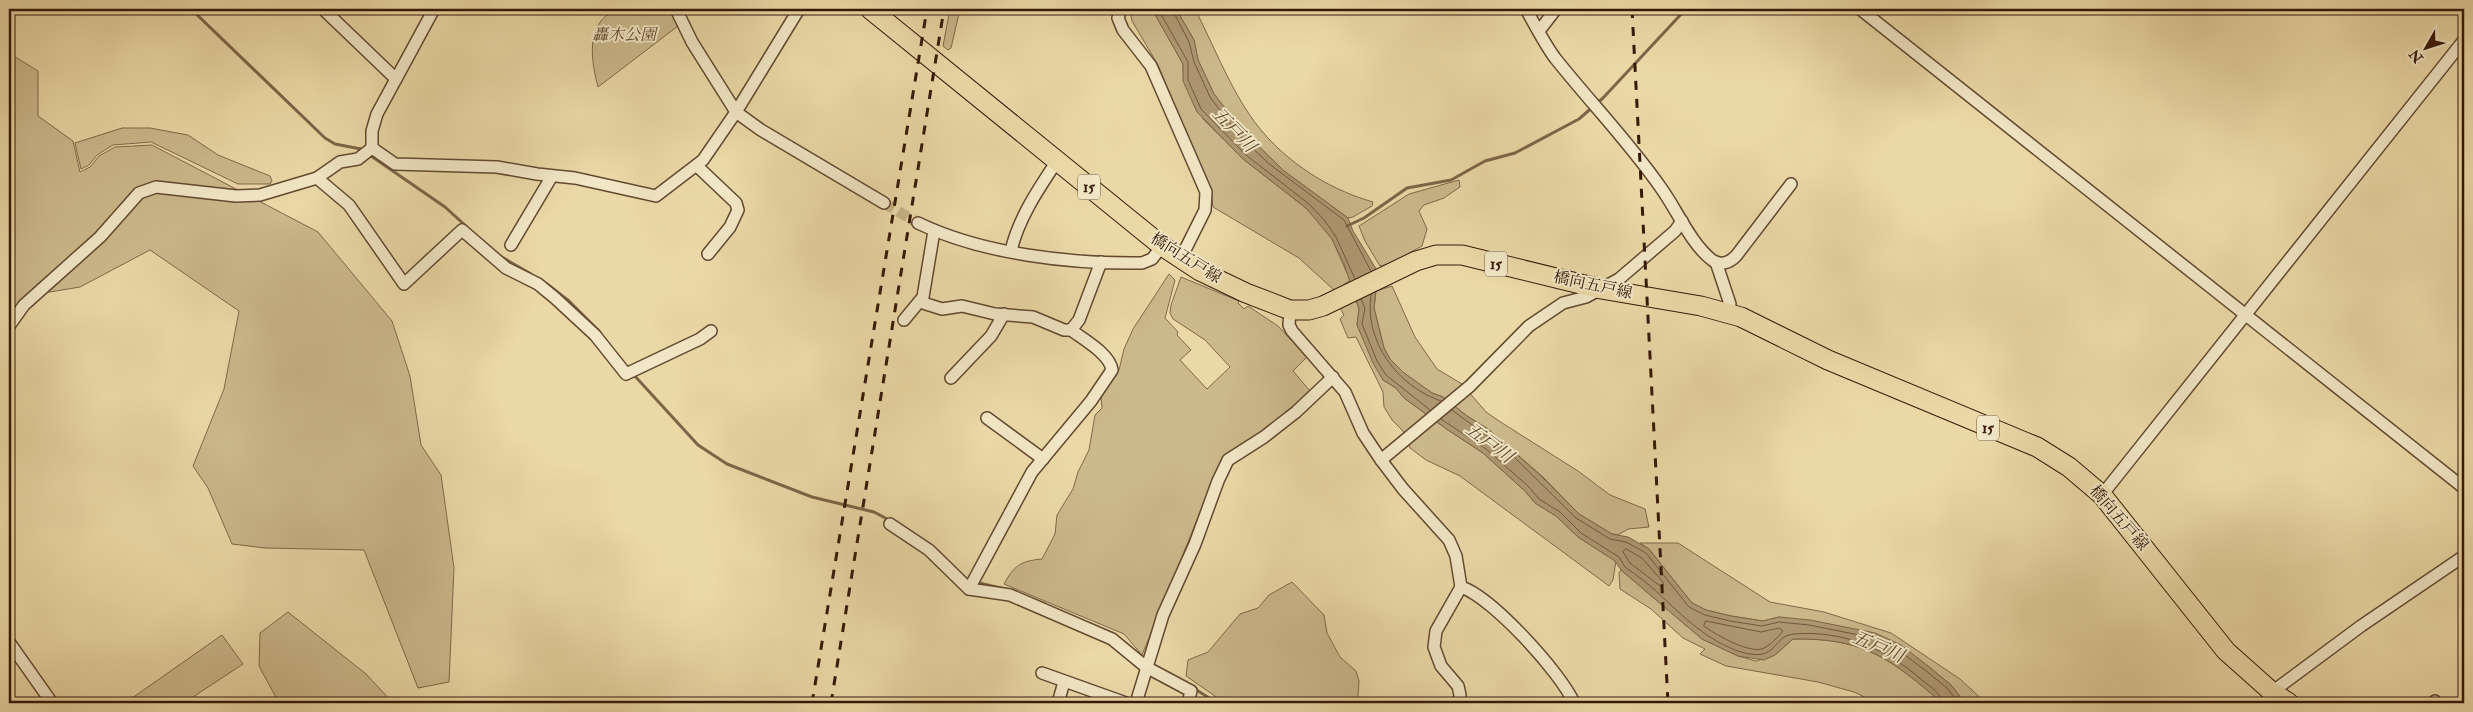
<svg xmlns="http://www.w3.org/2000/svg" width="2473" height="712" font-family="'IM FELL Double Pica','Noto Serif JP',serif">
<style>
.green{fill:#cbb88b;stroke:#80684a}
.water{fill:#ad9770;stroke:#7d6546}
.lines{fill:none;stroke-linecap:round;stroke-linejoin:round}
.shore{stroke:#72583c;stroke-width:1}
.stream{stroke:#7d6546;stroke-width:3}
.minor-tunnel{stroke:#c6b286;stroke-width:11;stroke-dasharray:11 5.5;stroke-linecap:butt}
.minor-casing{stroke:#634930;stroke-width:14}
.primary-casing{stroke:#361908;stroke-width:21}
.minor{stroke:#f1e6c5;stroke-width:11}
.primary{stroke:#ead8a6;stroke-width:19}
.rail{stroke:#361908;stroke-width:3;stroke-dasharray:9 9;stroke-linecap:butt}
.labels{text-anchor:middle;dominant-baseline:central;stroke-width:4;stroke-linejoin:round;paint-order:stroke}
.shield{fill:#f1e6c5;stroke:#6e5641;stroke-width:1}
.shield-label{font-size:15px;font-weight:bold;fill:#361908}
.park-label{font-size:16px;font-style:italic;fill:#63492f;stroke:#f1e6c5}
.street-label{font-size:16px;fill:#361908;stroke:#f1e6c5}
.water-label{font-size:18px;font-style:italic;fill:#60452c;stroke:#f1e6c5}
</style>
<rect width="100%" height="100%" fill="#ead8a6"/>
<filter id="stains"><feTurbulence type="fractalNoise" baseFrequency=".004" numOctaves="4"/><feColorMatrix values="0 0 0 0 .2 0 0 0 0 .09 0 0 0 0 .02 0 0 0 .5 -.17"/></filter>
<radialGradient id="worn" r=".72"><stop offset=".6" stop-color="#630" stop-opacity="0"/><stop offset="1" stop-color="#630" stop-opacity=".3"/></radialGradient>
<!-- green -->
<g class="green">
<path d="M617,9H670L678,26L598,87C593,68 587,38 601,21C604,16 612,12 617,9Z"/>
<path d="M950,9H960L951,48L948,50L943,46Z"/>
<path d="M1133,9H1152L1183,64V71L1203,119L1243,159L1306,208L1321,224L1332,239L1350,280L1335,291L1299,258L1213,207L1211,192L1158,65L1132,21L1130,11Z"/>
<path d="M1176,9H1195C1212,42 1228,83 1249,114C1278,157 1324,188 1373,202L1372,206L1353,217L1348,218L1284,171L1242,130L1214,94L1198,60L1194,40Z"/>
<path d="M9,53L38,71V116L73,141L80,172L90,167L99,156L115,147L152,145L318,232L392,321L410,376L421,445L441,475L454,568L449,682L418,688L364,550L265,548L232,544L208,488L193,466L224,389L239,311L150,250L80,287L26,296L9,317Z"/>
<path d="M122,128H150L188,135L218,155L270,176L272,181L270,184H238L151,142L113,145L97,155L89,165L81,169L75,143Z"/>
<path d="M1459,180L1460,187L1444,198L1424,205L1419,211L1427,229L1422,246C1408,253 1395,264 1380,266L1365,241L1359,226L1409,194Z"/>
<path d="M1169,274L1175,280L1165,318L1178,332L1177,335L1191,350L1180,360L1207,389L1230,367L1205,340L1173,319L1170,313L1171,305L1181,277L1239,301L1238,303L1244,309L1248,306L1278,326L1307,357L1293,371L1310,391L1263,432L1230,452L1221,461L1142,655L1124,634L1004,584C1014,566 1020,561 1042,559L1055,534L1057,515L1073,489L1078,472L1089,450L1095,415L1102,408L1101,397L1119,370L1124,349L1133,329Z"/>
<path d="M1392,286L1415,337L1437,369L1462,384L1486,412L1499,421L1578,471L1610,495L1645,509L1649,527L1628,529L1618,535L1612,534L1579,514L1542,476L1488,429L1467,416L1443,397L1432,393L1404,373L1390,359L1384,348L1374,308L1376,291Z"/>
<path d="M1356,300L1359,309L1357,325L1383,380L1396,388L1404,398L1448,430L1483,453L1525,491L1535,503L1556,516L1578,537L1616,561L1613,580L1609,586L1460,476L1426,460L1410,448L1403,431L1392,420L1384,407L1383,392L1356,337L1348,338L1340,319L1344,315L1340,308Z"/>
<path d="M1640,543H1678L1770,602L1824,612L1891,633L1960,679L1986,703H1965L1951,685L1928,666L1779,617L1763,621L1731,616L1706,610L1692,603L1649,549Z"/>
<path d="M1621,570L1702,639L1738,656L1756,661L1775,655L1793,639C1858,638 1885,654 1934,696L1938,703H1877L1854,692L1818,682L1726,666L1700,654L1705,649L1683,638L1651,609L1620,589L1619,573Z"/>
<path d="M1292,582L1324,615L1327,633L1340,657L1356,671L1359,681L1358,696L1354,703H1225L1186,676L1188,660L1208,652L1240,614L1258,608L1269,595Z"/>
<path d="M288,612L366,674L393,703H279L259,666L260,633Z"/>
<path d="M222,635L243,664L184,703H125Z"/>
</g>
<!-- water -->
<path class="water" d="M1152,9H1176L1194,40L1198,60L1214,94L1242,130L1284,171L1348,218L1353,231L1378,272L1374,308L1384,348L1390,359L1404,373L1432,393L1443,397L1467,416L1488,429L1542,477L1579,514L1612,534L1628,537L1649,549L1692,603L1706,610L1731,616L1763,621L1779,617L1810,620L1875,633L1901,645L1928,666L1951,685L1965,703H1938L1934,696C1885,654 1858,638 1793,639L1775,655L1764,660L1738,656L1702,639L1621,570L1615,561L1578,537L1556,516L1535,503L1525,491L1483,453L1448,430L1404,398L1396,388L1383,380L1373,363L1357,325L1359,309L1344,264L1332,239L1306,208L1243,159L1197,112L1183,81V64Z"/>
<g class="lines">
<!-- shore -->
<g class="shore">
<path d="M1158,9L1188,62V80L1201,109L1246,155L1309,204L1325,221L1336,237L1355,279"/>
<path d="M1172,9L1189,42L1194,62L1210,97L1238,134L1268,163L1344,220L1371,271"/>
<path d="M1371,295C1364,341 1397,386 1441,401"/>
<path d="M1361,299L1365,308L1362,324L1377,361L1386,375L1430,410"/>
<path d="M1452,410L1510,453L1576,518L1610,539L1626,542L1646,553L1689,607L1705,615L1730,621L1762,626L1779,622L1809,625L1874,638L1898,650L1925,670L1947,688L1959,703"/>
<path d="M1441,419L1486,449L1529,487L1539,499L1560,512L1581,533L1619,557L1625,567C1636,575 1648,583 1658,593C1683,616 1707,641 1741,652C1779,663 1771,636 1794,634C1844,630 1887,649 1923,681C1931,687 1941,693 1942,703"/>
<path d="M1626,549L1642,558L1663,582V586H1660L1630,563L1623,552Z"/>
<path d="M1706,621L1761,632L1779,628L1783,631C1778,637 1770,646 1762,649C1748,653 1714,634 1704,626Z"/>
</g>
<!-- stream -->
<g class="stream">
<path d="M191,9L325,138L335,144L361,149L445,207L467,227"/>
<path d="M1347,226L1364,218L1407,188L1451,180L1485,161L1515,153L1579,119L1603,98L1685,10L1684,9"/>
<path d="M500,256L531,274"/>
<path d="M547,284L569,301L600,332"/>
<path d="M633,374L698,445L727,464L812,497L874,512L889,520"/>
<path d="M975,582L1005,589"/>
<path d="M1025,596L1045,604"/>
<path d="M1112,633L1127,645"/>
<path d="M1195,689L1217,703"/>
</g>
<!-- minor-tunnel -->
<path class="minor-tunnel" d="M884,203L918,223"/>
<!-- minor casing -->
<g class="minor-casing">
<g id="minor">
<path d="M323,9L396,79"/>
<path d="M676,9L692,42L736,112L761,130L884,203"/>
<path d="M1121,9L1118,18L1123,30L1151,66L1206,192L1205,210L1181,258"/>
<path d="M1526,9C1535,25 1544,43 1555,58C1590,102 1629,142 1661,188C1677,210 1691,244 1712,260C1720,266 1729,263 1736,256L1791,184"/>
<path d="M1860,9L2464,488"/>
<path d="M1539,31L1556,9"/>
<path d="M372,148L395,164L497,167L537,174L575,178L656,196L703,160L736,112L799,9"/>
<path d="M372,148V131L377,114L434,9"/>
<path d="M697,166L736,203L738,210L730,227L708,254"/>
<path d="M317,178L349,205L404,284L462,230L506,268L538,284L555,298L595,335L626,374L700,339L711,331"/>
<path d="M918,223C982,254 1070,264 1142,263L1152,259L1162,246"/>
<path d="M511,245L552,176"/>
<path d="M1011,251C1018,219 1039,188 1057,161"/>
<path d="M1716,262L1730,304L1727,312"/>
<path d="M920,302L942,309L962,306L995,314L1033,317L1064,330H1071L1079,320L1101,262"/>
<path d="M1290,310L1289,325L1292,331L1345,392L1363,433L1381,460L1403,489L1449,540L1456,556L1461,587L1436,631L1434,647L1441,666L1458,686L1460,695L1459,703"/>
<path d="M904,320L923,297L934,231"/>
<path d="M9,326L24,305L100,237L139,193L156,187L236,196L260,195L317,178L340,162L358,159L372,148"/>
<path d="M951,378L991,336L1004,314"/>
<path d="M987,418L1043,459"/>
<path d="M1381,460L1470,386L1529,326L1563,303L1586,297L1619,279L1675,231L1682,221"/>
<path d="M2102,495L2464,40"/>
<path d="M890,524L929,550L969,589L1010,595L1112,639L1146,667L1191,691L1188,703"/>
<path d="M1461,587C1492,597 1561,673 1574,703"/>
<path d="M969,589L1032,472L1091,401L1112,370C1110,354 1083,339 1071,330"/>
<path d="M9,642L52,703"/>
<path d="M1042,673L1126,703"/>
<path d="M2272,692L2361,626L2464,556"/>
<path d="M1058,703L1064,682"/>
<path d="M1136,703L1163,615L1195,544L1218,481L1228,460L1264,437L1296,412L1333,377"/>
<path d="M2433,703L2435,701"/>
</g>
</g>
<!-- primary casing -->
<g class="primary-casing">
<path id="primary" d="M870,9L1162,246L1200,271L1246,293L1290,310H1309L1323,306L1416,261L1436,255H1462L1601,289L1701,306L1741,317L1828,360L2037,447L2069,467L2102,495L2226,651L2272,692L2289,703"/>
</g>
<!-- minor -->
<use href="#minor" class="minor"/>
<!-- primary -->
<use href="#primary" class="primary"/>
<!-- rail -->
<g class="rail">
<path d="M1632,9L1668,703"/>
<path d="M812,703L927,9"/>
<path d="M831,703L944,9"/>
</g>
</g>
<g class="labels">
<!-- shield labels -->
<g class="shield">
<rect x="1078" y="174.5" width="22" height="25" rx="4"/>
<rect x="1485" y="251.5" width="22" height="25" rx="4"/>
<rect x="1977" y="415.5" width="22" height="25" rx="4"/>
</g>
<g class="shield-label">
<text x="1089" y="187">15</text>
<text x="1496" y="264">15</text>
<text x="1988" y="428">15</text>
</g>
<!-- park labels -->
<g class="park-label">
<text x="624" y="35">轟木公園</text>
</g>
<!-- street labels -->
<g class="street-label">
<text transform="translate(1186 258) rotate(32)">橋向五戸線</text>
<text transform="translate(1593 285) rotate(12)">橋向五戸線</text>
<text transform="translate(2119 518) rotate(49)">橋向五戸線</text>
</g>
<!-- water labels -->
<g class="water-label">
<text transform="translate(1234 130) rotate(46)">五戸川</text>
<text transform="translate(1489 443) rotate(37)">五戸川</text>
<text transform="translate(1878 647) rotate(23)">五戸川</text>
</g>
</g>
<!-- margin -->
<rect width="2473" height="712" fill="none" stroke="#ead8a6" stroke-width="30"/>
<rect x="10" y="10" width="2453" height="692" fill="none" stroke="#361908" stroke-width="2.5"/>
<rect x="15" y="15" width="2443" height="682" fill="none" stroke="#361908"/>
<!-- north arrow -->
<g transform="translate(2426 48) rotate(231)" stroke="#f1e6c5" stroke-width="4" paint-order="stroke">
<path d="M0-4L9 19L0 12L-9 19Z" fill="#361908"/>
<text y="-8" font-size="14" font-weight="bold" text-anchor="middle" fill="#361908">N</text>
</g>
<rect width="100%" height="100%" filter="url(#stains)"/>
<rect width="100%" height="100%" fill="url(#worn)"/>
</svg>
